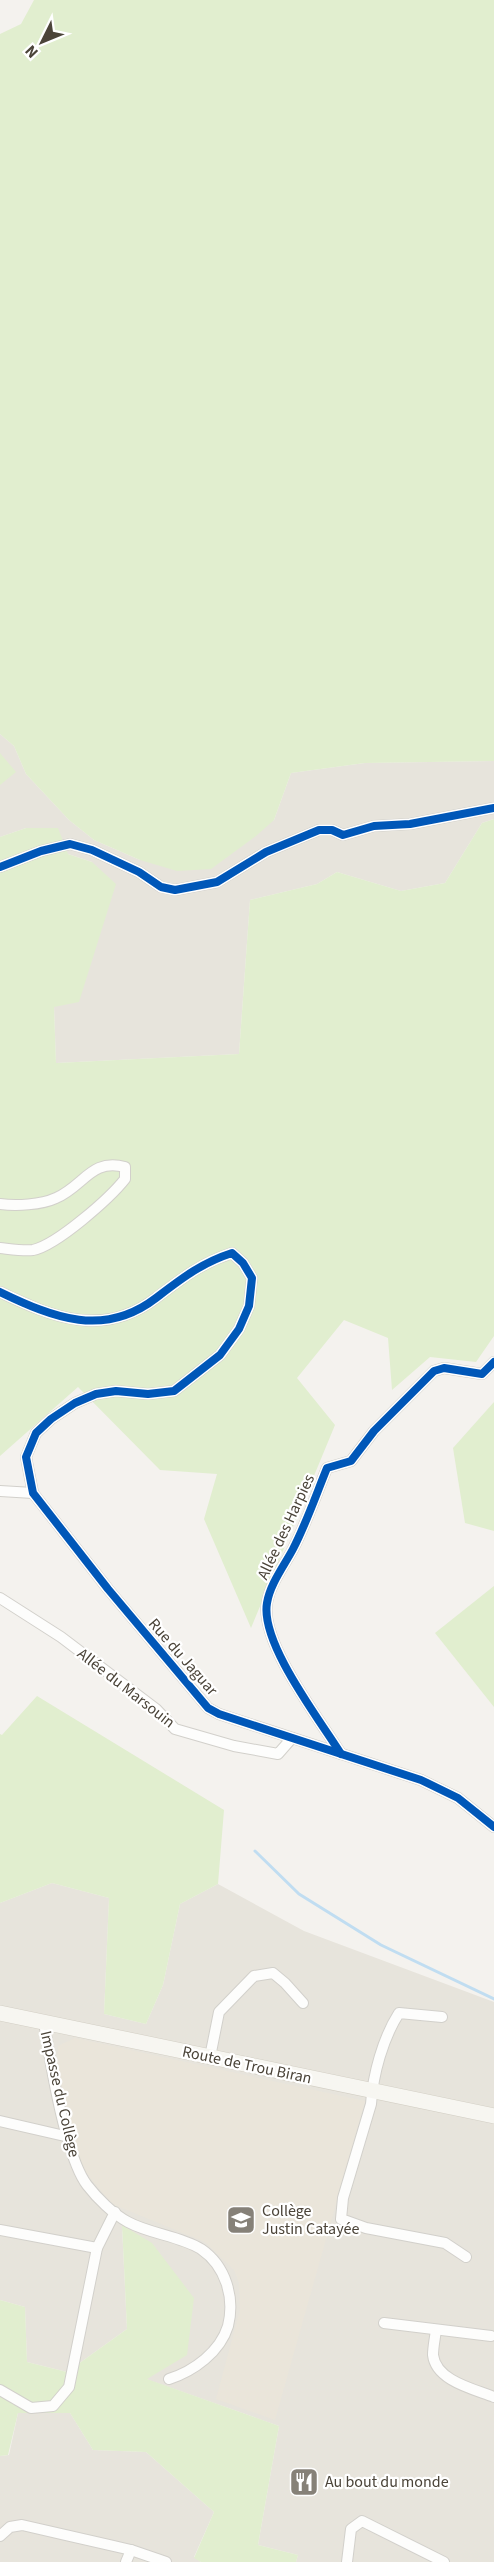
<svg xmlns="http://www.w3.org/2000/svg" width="494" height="2562" font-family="'Source Sans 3',sans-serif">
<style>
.residential{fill:#e7e4dc}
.education{fill:#eae5da}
.green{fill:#e1eecf}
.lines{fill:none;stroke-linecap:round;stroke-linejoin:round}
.stream{stroke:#c0ddf1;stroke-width:3}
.minor-casing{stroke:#d2d0cb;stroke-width:12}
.secondary-casing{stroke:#d3cfc5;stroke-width:16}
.minor{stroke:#fdfdfc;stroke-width:10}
.secondary{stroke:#f7f6f1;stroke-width:15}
.cycleway-casing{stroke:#fff;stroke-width:11}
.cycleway{stroke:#0057b8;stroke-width:8}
.labels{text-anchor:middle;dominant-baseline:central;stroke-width:4.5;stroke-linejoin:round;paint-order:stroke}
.street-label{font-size:16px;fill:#4b4439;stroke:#fff}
.poi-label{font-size:16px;fill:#4b4439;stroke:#fff;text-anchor:start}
</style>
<rect width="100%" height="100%" fill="#f4f2ee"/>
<!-- residential -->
<g class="residential">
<path d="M0,734L14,746L26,774L69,820L94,840L140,860L274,820L291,773L365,763L494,761V819L482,823L445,883L401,891L337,872L317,884L250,900L239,1054L56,1063L54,1007L92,862L68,854L26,828L0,837Z"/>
<path d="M52,1883L109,1898L104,2014L146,2024L163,1985L180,1904L218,1884L304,1931L494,2002V2562H296L298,2555L258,2545L279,2426L146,2379L122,2226L127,2329L67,2372L27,2362L25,2307L0,2300V1903Z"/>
<path d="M18,2413H70L93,2450L146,2452L214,2512L194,2557L201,2562H0V2456L9,2455Z"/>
</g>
<!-- education -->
<path class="education" d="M75,2038L365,2101L275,2420L216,2399L240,2310L239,2283L234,2270L205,2242L112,2204L83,2169L57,2070L58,2046Z"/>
<!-- green -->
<g class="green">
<path d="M34,0H494V761L365,763L291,773L274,820L256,836L211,869L177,871L140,860L94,840L69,820L26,774L14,746L0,734V34L21,24Z"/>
<path d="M0,753L16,772L0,785Z"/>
<path d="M494,819V1336L476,1362L430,1357L392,1390L388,1338L344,1320L297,1378L335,1425L251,1628L204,1519L217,1474L160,1470L78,1387L0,1456V837L26,828H58L68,854L92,862L116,884L79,1002L54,1007L56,1063L239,1054L250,900L317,884L337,872L401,891L445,883L482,823Z"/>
<path d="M494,1402V1531L465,1523L453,1448Z"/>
<path d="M494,1586V1707L435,1633Z"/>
<path d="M37,1696L224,1810L218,1884L180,1904L163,1985L146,2024L104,2014L109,1898L52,1883L0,1903V1734L2,1735Z"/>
<path d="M122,2225L152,2243L194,2298L187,2355L147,2379L279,2426L258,2545L298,2555L296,2562H201L194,2558L214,2512L146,2452L93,2450L70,2413H18L8,2455L0,2456V2300L25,2307L27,2362L67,2372L127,2329Z"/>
</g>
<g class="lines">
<!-- stream -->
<path class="stream" d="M255,1851L299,1894L381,1945L494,1999"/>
<!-- minor casing -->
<g class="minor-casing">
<g id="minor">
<path d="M0,867L41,851L70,844L92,850L139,872L161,887L175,890L217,882L266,852L319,830H332L343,835L374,826L410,824L494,808"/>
<path d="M0,1204C16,1206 41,1205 56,1198C84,1186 91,1158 125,1167V1179C110,1198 57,1245 33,1250C23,1251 10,1249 0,1248"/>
<path d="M0,1292C54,1318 104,1338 156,1298C181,1279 201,1263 232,1253L243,1263L252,1278L249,1306L239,1329L220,1355L174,1391L148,1394L116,1391L96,1394L75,1403L51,1419L36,1433L26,1457L33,1493L108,1589L208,1708L219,1714L421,1780L458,1798L494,1827"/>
<path d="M0,1491L33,1493"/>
<path d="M0,1598L61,1637L156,1709L175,1729L234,1746L278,1754L292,1738"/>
<path d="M341,1754C320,1720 260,1643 267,1603C270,1584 284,1566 293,1549C306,1524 316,1495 327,1468L351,1461L374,1431L434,1371L444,1368L482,1374L494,1362"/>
<path d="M442,2017L399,2013C383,2038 373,2074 371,2104L343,2198L341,2219L366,2228L445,2243L466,2257"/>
<path d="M44,2022C50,2061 65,2156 87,2185C97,2198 113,2214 128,2222C150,2234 180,2236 201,2249C226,2266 235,2298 228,2326C220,2352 194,2371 169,2379"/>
<path d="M210,2057L219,2012L254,1976L273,1973L285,1983L303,2003"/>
<path d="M0,2121L69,2137"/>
<path d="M0,2230L97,2248"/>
<path d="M384,2323L491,2336"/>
<path d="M436,2330C435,2338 433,2347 433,2355C436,2381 474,2389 494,2397"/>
<path d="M0,2390L31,2408L53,2406L69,2387L97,2248L115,2212"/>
<path d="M0,2536L10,2527L22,2525L131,2550L166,2562"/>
<path d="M126,2562L131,2550"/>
<path d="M347,2562L351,2529L362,2521L444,2562"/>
</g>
</g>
<!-- secondary casing -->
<g class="secondary-casing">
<path id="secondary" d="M0,2013L494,2116"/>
</g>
<!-- minor -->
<use href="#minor" class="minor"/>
<!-- secondary -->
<use href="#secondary" class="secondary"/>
<!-- cycleway casing -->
<g class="cycleway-casing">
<g id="cycleway">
<path d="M0,867L41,851L70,844L92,850L139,872L161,887L175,890L217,882L266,852L319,830H332L343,835L374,826L410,824L494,808"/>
<path d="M0,1292C54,1318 104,1338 156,1298C181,1279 201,1263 232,1253L243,1263L252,1278L249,1306L239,1329L220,1355L174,1391L148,1394L116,1391L96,1394L75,1403L51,1419L36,1433L26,1457L33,1493L108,1589L208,1708L219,1714L421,1780L458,1798L494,1827"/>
<path d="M341,1754C320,1720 260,1643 267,1603C270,1584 284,1566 293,1549C306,1524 316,1495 327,1468L351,1461L374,1431L434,1371L444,1368L482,1374L494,1362"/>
</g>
</g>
<!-- cycleway -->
<use href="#cycleway" class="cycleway"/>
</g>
<!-- icons -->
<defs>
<g id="school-square" transform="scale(1.5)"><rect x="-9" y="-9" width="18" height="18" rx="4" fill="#868178" stroke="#fff"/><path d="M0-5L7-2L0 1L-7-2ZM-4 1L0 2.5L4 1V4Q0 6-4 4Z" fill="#fff"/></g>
<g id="restaurant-square" transform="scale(1.5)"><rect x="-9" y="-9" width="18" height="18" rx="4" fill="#868178" stroke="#fff"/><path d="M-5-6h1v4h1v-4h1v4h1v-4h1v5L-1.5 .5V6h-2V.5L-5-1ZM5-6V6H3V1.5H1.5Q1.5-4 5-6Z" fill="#fff"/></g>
</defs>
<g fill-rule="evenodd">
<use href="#school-square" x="241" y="2220"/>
<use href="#restaurant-square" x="304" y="2482"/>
</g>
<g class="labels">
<!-- street labels -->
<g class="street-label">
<text transform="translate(286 1527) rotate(-65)">Allée des Harpies</text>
<text transform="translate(183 1657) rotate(49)">Rue du Jaguar</text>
<text transform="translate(126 1688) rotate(38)">Allée du Marsouin</text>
<text transform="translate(247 2065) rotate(12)">Route de Trou Biran</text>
<text transform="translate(60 2094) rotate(77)">Impasse du Collège</text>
</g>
<!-- poi labels -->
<g class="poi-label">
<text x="262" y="2211">Collège<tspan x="262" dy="18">Justin Catayée</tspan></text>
<text x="325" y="2482">Au bout du monde</text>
</g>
</g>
<!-- north arrow -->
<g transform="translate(42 42) rotate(227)" stroke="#ffffff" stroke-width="4.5" paint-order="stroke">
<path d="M0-4.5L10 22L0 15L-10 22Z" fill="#4b4439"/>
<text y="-9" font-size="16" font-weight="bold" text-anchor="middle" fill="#4b4439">N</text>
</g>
</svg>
